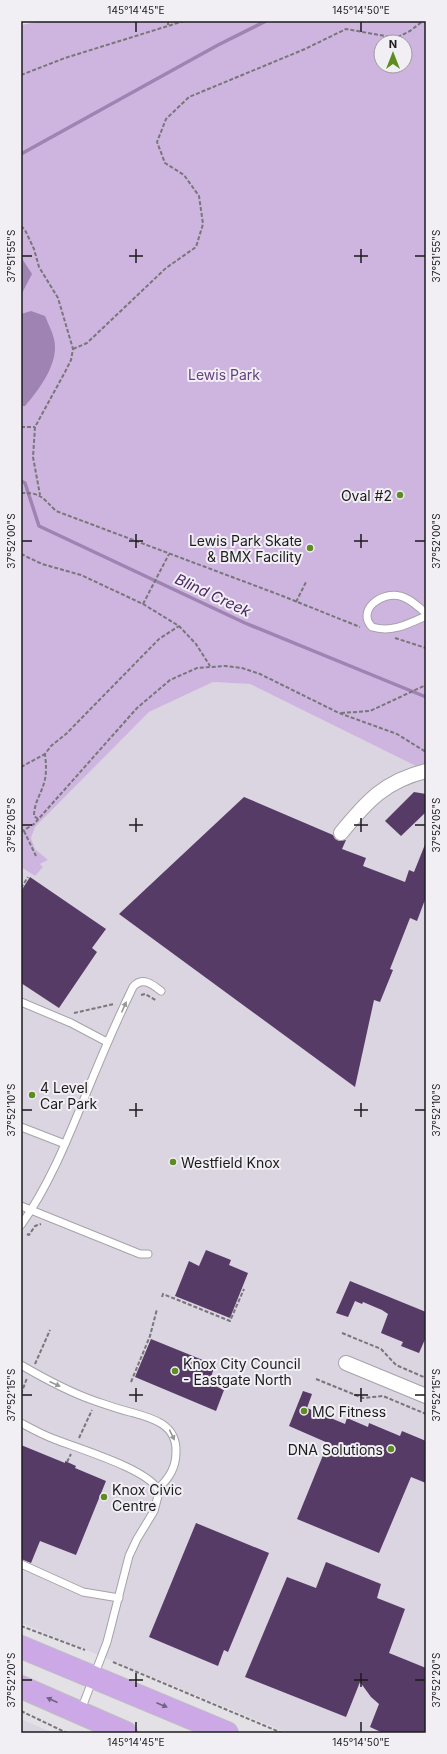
<svg xmlns="http://www.w3.org/2000/svg" width="447" height="1754" font-family="Inter,sans-serif">
<style>
.built{fill:#dbd4e1}
.green{fill:#ceb5e0;fill-rule:evenodd}
.water{fill:#9f83b2}
.lines{fill:none;stroke-linecap:round;stroke-linejoin:round}
.stream{stroke:#9f83b2;stroke-width:3.5}
.building{fill:#553b66}
.service-casing{stroke:#a6a3a8;stroke-width:9}
.minor-casing{stroke:#a6a3a8;stroke-width:16}
.trunk-casing{stroke:#bfbfc0;stroke-width:24}
.path{stroke:#787679;stroke-width:2;stroke-dasharray:4 2;stroke-linecap:butt}
.service{stroke:#fff;stroke-width:7}
.minor{stroke:#fff;stroke-width:14}
.trunk{stroke:#cca8e6;stroke-width:22}
.oneway{fill:#999899}
.oneway2{fill:#746282}
.ticks{fill:none;stroke:#1c1b1d;stroke-width:1.5}
.poi-dot{fill:#5d8c21;stroke:#f1eef4;stroke-width:1.5}
.labels{text-anchor:middle;dominant-baseline:central;stroke-width:4;stroke-linejoin:round;paint-order:stroke}
.park-label{font-size:14px;fill:#67417f;stroke:#f1eef4}
.poi-label{font-size:14px;fill:#1c1b1d;stroke:#f1eef4;text-anchor:start}
.water-label{font-size:15px;font-style:italic;fill:#4d2864;stroke:#f1eef4}
.neatline{fill:none;stroke:#1c1b1d;stroke-width:1.5}
.ticks-label{font-size:10px;text-anchor:middle;fill:#1c1b1d}
</style>
<rect width="100%" height="100%" fill="#e4e1e6"/>
<!-- built -->
<g class="built">
<path d="M213,682L250,684L426,771V1733H288L21,1623V867L35,876L43,867L40,864L48,860L35,849L31,838L35,827L149,712Z"/>
<path d="M21,1719L53,1733H21Z"/>
</g>
<!-- green -->
<path class="green" d="M41,21H426V771L250,684L213,682L149,712L35,827L31,838L35,849L48,860L40,864L43,867L35,876L21,867V25ZM381,42H405V66H381Z"/>
<!-- water -->
<g class="water">
<path d="M21,257L32,274L21,295Z"/>
<path d="M31,311L45,316C48,323 52,331 54,339C60,362 39,390 25,406H21V314Z"/>
</g>
<g class="lines">
<!-- stream -->
<g class="stream">
<path d="M21,154L218,45L266,21"/>
<path d="M21,481L25,483L39,526L245,623L426,697"/>
</g>
</g>
<!-- building -->
<g class="building">
<path d="M414,792L426,794V812L401,836L385,821Z"/>
<path d="M244,797L333,835L335,839L339,841L346,840L342,849L366,858L363,866L405,882L409,870L414,872L426,842V897L417,921L410,918L390,969L393,970L380,1002L374,1000L355,1087L119,914Z"/>
<path d="M30,877L106,929L92,948L97,952L59,1008L21,983V891Z"/>
<path d="M206,1250L231,1260L229,1265L248,1273L230,1318L175,1296L189,1261L199,1266Z"/>
<path d="M350,1281L426,1312V1337L419,1353L401,1346L403,1342L381,1333L388,1314L382,1310L363,1302L362,1304L355,1301L348,1317L336,1313Z"/>
<path d="M151,1339L215,1365L209,1383L224,1390L216,1411L135,1377Z"/>
<path d="M303,1391L312,1394L307,1408L321,1414L345,1424L347,1418L368,1427L369,1423L400,1436L402,1431L426,1441V1483L411,1477L379,1553L297,1519L328,1443L289,1426Z"/>
<path d="M21,1445L65,1463V1461L76,1466L75,1468L106,1481L76,1555L40,1541L31,1563L21,1559Z"/>
<path d="M196,1523L269,1553L228,1652L224,1650L218,1666L149,1637Z"/>
<path d="M326,1562L381,1584L377,1598L405,1609L389,1653L426,1668V1733H383L370,1727L379,1704L371,1697L360,1682L346,1717L245,1677L287,1577L316,1588Z"/>
</g>
<g class="lines">
<!-- service casing -->
<g class="service-casing">
<g id="service">
<path d="M426,613C418,607 410,598 400,596C382,591 356,610 372,627C392,633 408,624 426,616"/>
<path d="M21,1002L71,1023L107,1042"/>
<path d="M21,1127L65,1144"/>
<path d="M21,1206L140,1254H148"/>
<path d="M21,1225C48,1187 66,1143 84,1099C99,1062 115,1024 133,987C142,976 152,984 161,991"/>
<path d="M21,1365C45,1379 69,1392 95,1401C107,1405 118,1409 130,1412C152,1418 177,1424 176,1452C176,1468 169,1478 158,1489"/>
<path d="M21,1423C32,1429 43,1435 54,1439C76,1448 152,1470 159,1492L154,1511L137,1539L129,1556L107,1642L81,1710"/>
<path d="M21,1564L83,1592L119,1598"/>
</g>
</g>
<!-- minor casing -->
<g class="minor-casing">
<g id="minor">
<path d="M341,833C367,801 385,781 426,771"/>
<path d="M346,1363L426,1396"/>
</g>
</g>
<!-- trunk casing -->
<g class="trunk-casing">
<g id="trunk">
<path d="M21,1647L227,1733"/>
<path d="M21,1687L126,1733"/>
</g>
</g>
<!-- path -->
<g class="path">
<path d="M168,21V26"/>
<path d="M21,75L65,58L184,21"/>
<path d="M21,226L25,230L34,249L39,267L58,298L73,349L71,360L65,372L35,427L33,457L40,495"/>
<path d="M73,349L87,343L166,268L196,247L203,224L199,196L184,175L165,163L157,142L166,119L189,97L305,49L346,29L396,38L410,31L423,21"/>
<path d="M21,427H35"/>
<path d="M21,493C40,492 43,498 56,511L280,595L360,627"/>
<path d="M21,554L42,564L81,575L143,604L179,626L196,644L210,666"/>
<path d="M296,602L306,582"/>
<path d="M143,604L169,554"/>
<path d="M395,638L426,648"/>
<path d="M341,713L370,711L426,685"/>
<path d="M21,767L45,754"/>
<path d="M38,819L34,816C34,803 41,794 44,783C47,773 46,764 45,754L51,746L66,734L159,639L179,626"/>
<path d="M24,831L36,856"/>
<path d="M21,832L34,824L137,708L170,680L197,668L225,666L242,668L260,674L339,713L397,734L426,752"/>
<path d="M21,888L28,877"/>
<path d="M141,995L145,994L157,1001"/>
<path d="M74,1013L114,1004"/>
<path d="M27,1234L29,1235L35,1226L41,1224"/>
<path d="M162,1297L163,1294L230,1321L244,1289"/>
<path d="M342,1333L381,1349L396,1365L426,1378"/>
<path d="M35,1364L50,1330"/>
<path d="M316,1379L363,1398L383,1396L426,1414"/>
<path d="M131,1382L150,1336L157,1309"/>
<path d="M21,1394L27,1378"/>
<path d="M79,1438L92,1410"/>
<path d="M67,1462L71,1454"/>
<path d="M21,1626L85,1650"/>
<path d="M113,1662L282,1733"/>
<path d="M21,1711L67,1733"/>
</g>
<!-- service -->
<use href="#service" class="service"/>
<!-- minor -->
<use href="#minor" class="minor"/>
<!-- trunk -->
<use href="#trunk" class="trunk"/>
</g>
<!-- one-way arrows -->
<defs><path id="oneway-solid" d="M-6-.8H1V-3.2L6.5 0L1 3.2V.8H-6Z"/></defs>
<g class="oneway">
<use href="#oneway-solid" transform="translate(124 1007) rotate(-66)"/>
<use href="#oneway-solid" transform="translate(55 1384) rotate(25)"/>
<use href="#oneway-solid" transform="translate(172 1435) rotate(64)"/>
</g>
<g class="oneway2">
<use href="#oneway-solid" transform="translate(52 1700) rotate(-156)"/>
<use href="#oneway-solid" transform="translate(162 1705) rotate(23)"/>
</g>
<!-- ticks -->
<path class="ticks" d="M136,22V32M361,22V32M136,249V263M361,249V263M22,256H32M129,256H143M354,256H368M415,256H425M136,534V548M361,534V548M22,541H32M129,541H143M354,541H368M415,541H425M136,818V832M361,818V832M22,825H32M129,825H143M354,825H368M415,825H425M136,1103V1117M361,1103V1117M22,1110H32M129,1110H143M354,1110H368M415,1110H425M136,1388V1402M361,1388V1402M22,1395H32M129,1395H143M354,1395H368M415,1395H425M136,1673V1687M361,1673V1687M22,1680H32M129,1680H143M354,1680H368M415,1680H425M136,1722V1732M361,1722V1732"/>
<!-- markers -->
<g class="poi-dot">
<circle cx="400" cy="495" r="4"/>
<circle cx="310" cy="548" r="4"/>
<circle cx="32" cy="1095" r="4"/>
<circle cx="173" cy="1162" r="4"/>
<circle cx="175" cy="1371" r="4"/>
<circle cx="304" cy="1411" r="4"/>
<circle cx="391" cy="1449" r="4"/>
<circle cx="104" cy="1497" r="4"/>
</g>
<g class="labels">
<!-- park labels -->
<g class="park-label">
<text x="224" y="374">Lewis Park</text>
</g>
<!-- poi labels -->
<g class="poi-label">
<text x="392" y="495" text-anchor="end">Oval #2</text>
<text x="302" y="540" text-anchor="end">Lewis Park Skate<tspan x="302" dy="16">&amp; BMX Facility</tspan></text>
<text x="40" y="1087">4 Level<tspan x="40" dy="16">Car Park</tspan></text>
<text x="181" y="1162">Westfield Knox</text>
<text x="183" y="1363">Knox City Council<tspan x="183" dy="16">- Eastgate North</tspan></text>
<text x="312" y="1411">MC Fitness</text>
<text x="383" y="1449" text-anchor="end">DNA Solutions</text>
<text x="112" y="1489">Knox Civic<tspan x="112" dy="16">Centre</tspan></text>
</g>
<!-- water labels -->
<g class="water-label">
<text transform="translate(213 595) rotate(25)">Blind Creek</text>
</g>
</g>
<!-- border -->
<rect width="447" height="1754" fill="none" stroke="#f1eef4" stroke-width="44"/>
<!-- north arrow -->
<g transform="translate(393 54)"><circle r="19" fill="#f1eef4" stroke="#9c9a9e"/>
<path d="M0-3L7 15L0 10L-7 15Z" fill="#5d8c21"/>
<text y="-6" font-size="11" font-weight="bold" text-anchor="middle" fill="#1c1b1d">N</text>
</g>
<rect x="22" y="22" width="403" height="1710" class="neatline"/>
<g class="ticks-label">
<text x="136" y="14">145°14'45"E</text>
<text x="361" y="14">145°14'50"E</text>
<text transform="translate(11 256) rotate(-90)" y="4">37°51'55"S</text>
<text transform="translate(436 256) rotate(-90)" y="4">37°51'55"S</text>
<text transform="translate(11 541) rotate(-90)" y="4">37°52'00"S</text>
<text transform="translate(436 541) rotate(-90)" y="4">37°52'00"S</text>
<text transform="translate(11 825) rotate(-90)" y="4">37°52'05"S</text>
<text transform="translate(436 825) rotate(-90)" y="4">37°52'05"S</text>
<text transform="translate(11 1110) rotate(-90)" y="4">37°52'10"S</text>
<text transform="translate(436 1110) rotate(-90)" y="4">37°52'10"S</text>
<text transform="translate(11 1395) rotate(-90)" y="4">37°52'15"S</text>
<text transform="translate(436 1395) rotate(-90)" y="4">37°52'15"S</text>
<text transform="translate(11 1680) rotate(-90)" y="4">37°52'20"S</text>
<text transform="translate(436 1680) rotate(-90)" y="4">37°52'20"S</text>
<text x="136" y="1746">145°14'45"E</text>
<text x="361" y="1746">145°14'50"E</text>
</g>
</svg>
